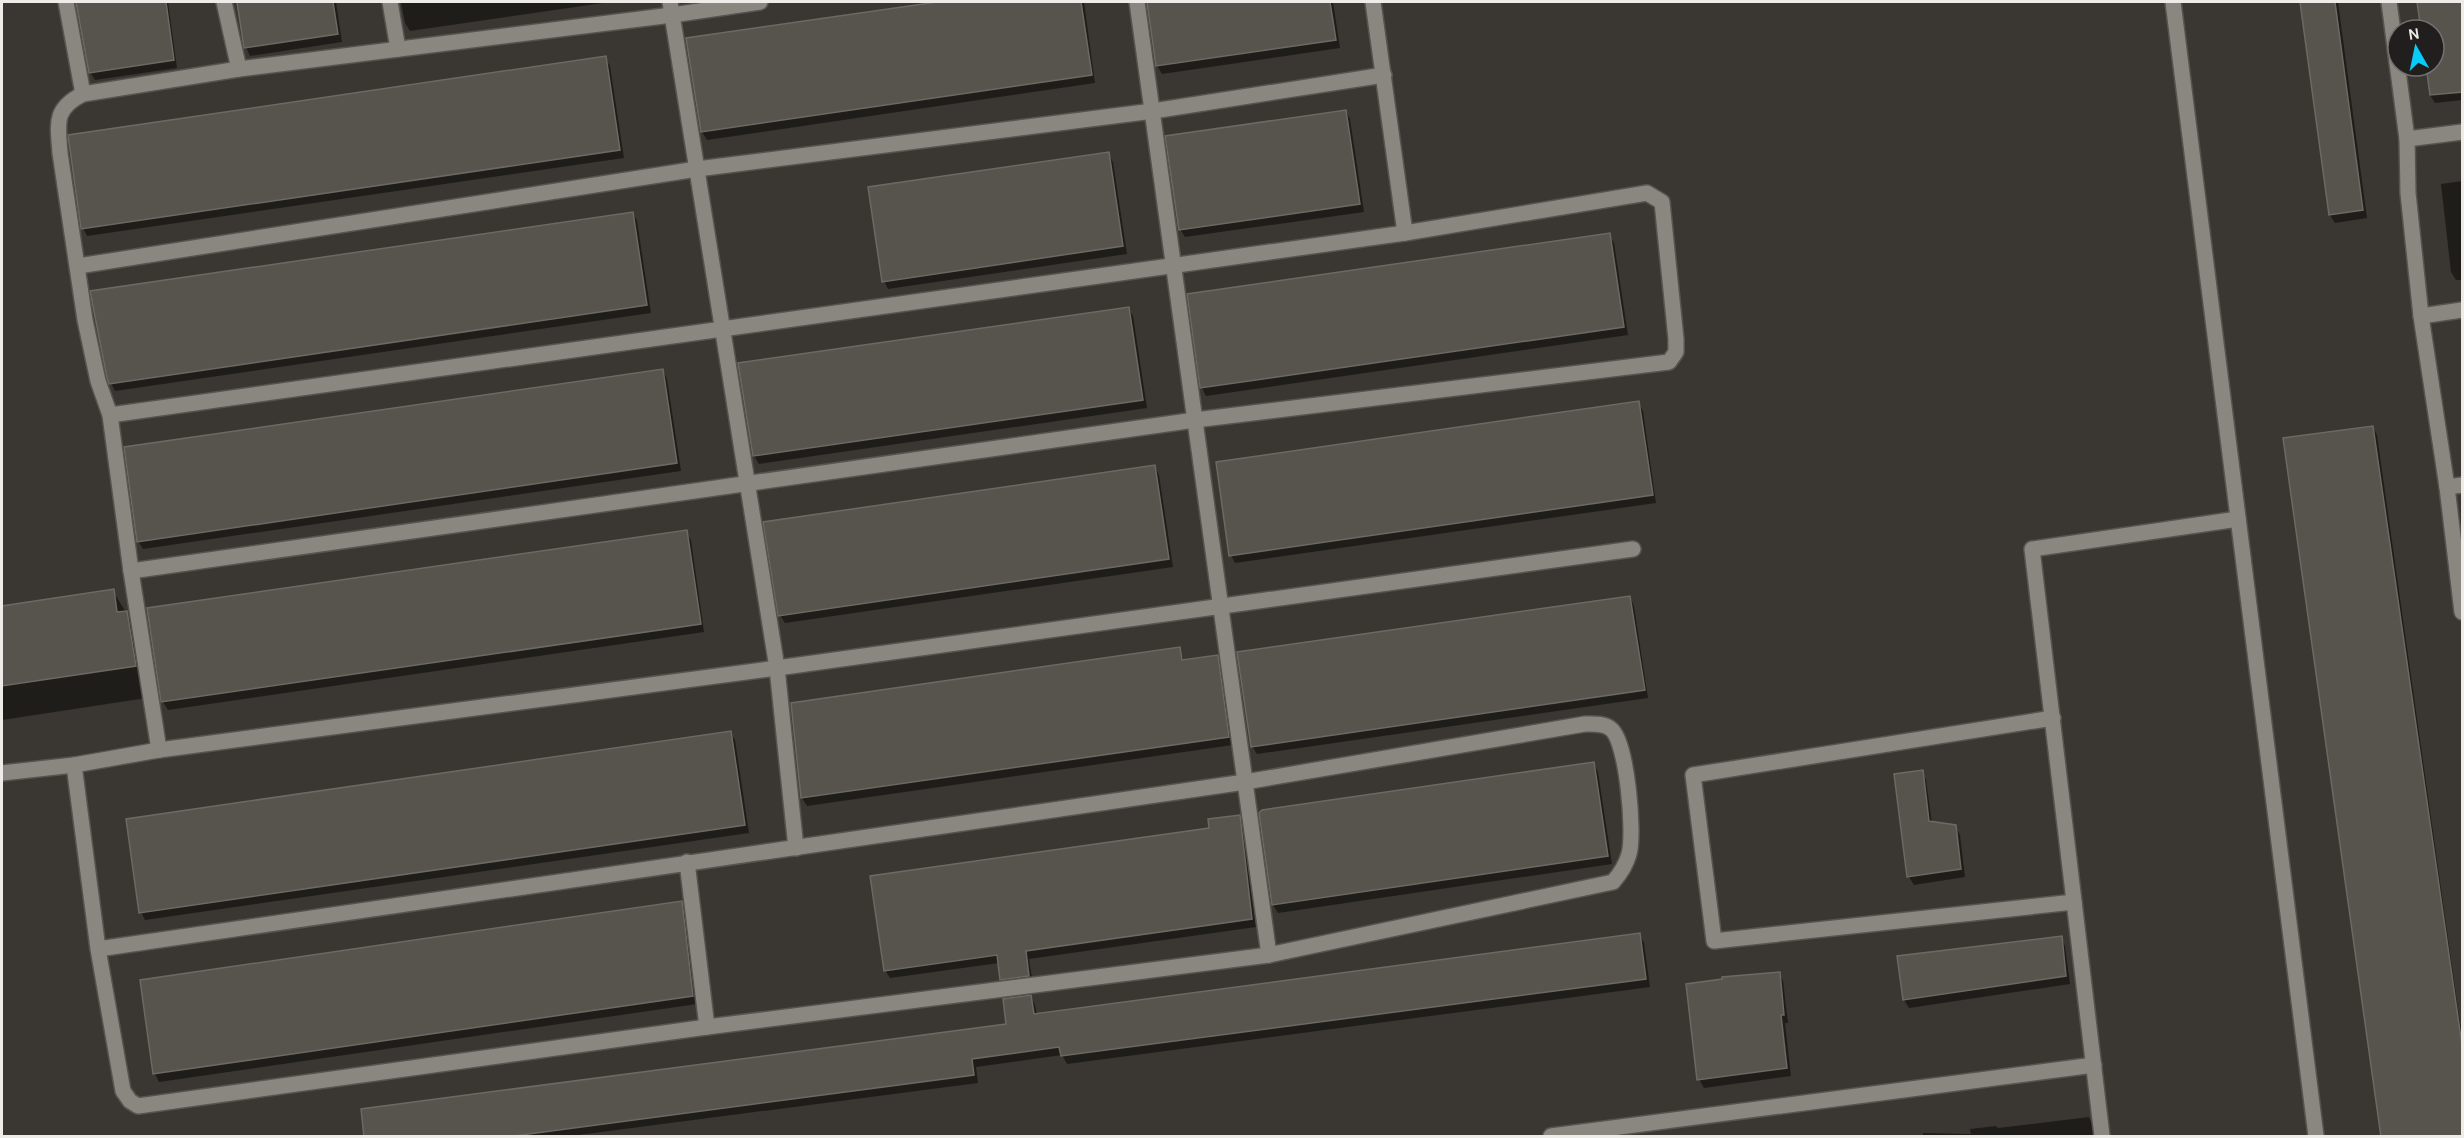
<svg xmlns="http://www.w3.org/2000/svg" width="2464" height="1138" font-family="Karla,sans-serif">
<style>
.shadow{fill:#0007}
.building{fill:#57544e;stroke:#6c6963;stroke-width:1.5}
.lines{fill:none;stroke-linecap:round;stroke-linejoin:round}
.minor-casing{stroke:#565450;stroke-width:18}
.minor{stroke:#8a8781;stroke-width:15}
</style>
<rect width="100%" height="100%" fill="#3a3732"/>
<!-- shadow -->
<g class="shadow">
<path d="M75,2H168L177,68L95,80L90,72L78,2Z"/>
<path d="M238,2H336L342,42L250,56L246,47Z"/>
<path d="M399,2H610L410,31L405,23L401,3Z"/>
<path d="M948,2H1084L1095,83L707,140L702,132L687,39Z"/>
<path d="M1147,2H1333L1340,48L1162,74L1157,66Z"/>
<path d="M2301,2H2338L2367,218L2335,223L2330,215Z"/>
<path d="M2462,2V100L2435,103L2430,95L2427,66H2434V30H2422L2419,6Z"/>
<path d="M605,58L610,66L624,158L87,236L83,228Z"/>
<path d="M1346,111L1350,119L1364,212L1185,237L1180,229Z"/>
<path d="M1108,154L1113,162L1127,254L888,289L884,281Z"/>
<path d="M2462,181V280H2456L2451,272L2441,184Z"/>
<path d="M633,213L637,221L651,313L115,391L111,383Z"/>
<path d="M1609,235L1614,243L1628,335L1206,396L1202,388Z"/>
<path d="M1128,308L1133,316L1147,408L759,464L754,456L740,364Z"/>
<path d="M663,370L667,379L681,471L143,549L138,541Z"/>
<path d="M1638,403L1643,411L1656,503L1235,563L1231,555Z"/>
<path d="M2373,427L2377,435L2462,1037V1136Z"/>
<path d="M1155,467L1159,475L1173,567L785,623L780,615Z"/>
<path d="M686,532L691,540L704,632L168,710L163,702L148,609Z"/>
<path d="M113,591L145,644L153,697L2,720V607Z"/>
<path d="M1630,597L1634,606L1648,698L1257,754L1252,746Z"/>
<path d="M1179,649L1184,661L1217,657L1222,665L1233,745L807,806L802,798Z"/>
<path d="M730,732L735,740L749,833L145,920L141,912Z"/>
<path d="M1594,764L1598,772L1612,864L1278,913L1273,905L1261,813Z"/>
<path d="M1922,772L1926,780L1932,823L1955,826L1960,835L1965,877L1914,885L1909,877Z"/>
<path d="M1239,817L1244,825L1256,927L1029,959L1033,984L1006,987L1001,979L999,963L890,978L885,970Z"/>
<path d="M681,903L686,911L697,1004L159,1082L155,1074Z"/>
<path d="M1639,934L1644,943L1650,987L1067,1064L1062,1055L976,1067L978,1083L571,1136H366L1007,1025L1031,997L1035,1005L1037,1015Z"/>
<path d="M2061,937L2065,946L2070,984L1909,1008L1904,1000Z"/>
<path d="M1779,973L1783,981L1788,1023H1785L1791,1076L1704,1088L1699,1079Z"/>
<path d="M2089,1117L2093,1126L2095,1136H1923V1133L1971,1134L1970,1129L1996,1126L1998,1128Z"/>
</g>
<!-- building -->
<g class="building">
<path d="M76,2H166L174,60L89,73Z"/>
<path d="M237,2H333L338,34L244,48Z"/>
<path d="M937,2H1081L1092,75L701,132L686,38Z"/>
<path d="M1147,2H1330L1336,40L1156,66Z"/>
<path d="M2300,2H2335L2363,210L2329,215Z"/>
<path d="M2417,2H2463V92L2430,95L2426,66H2434V30H2421Z"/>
<path d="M606,56L620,150L81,229L68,135Z"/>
<path d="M1346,110L1360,204L1179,230L1165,136Z"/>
<path d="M1109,152L1123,246L882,282L868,187Z"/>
<path d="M633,212L647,305L109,384L107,378L90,291Z"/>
<path d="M1610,233L1624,327L1200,388L1187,294Z"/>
<path d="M1129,307L1143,400L753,456L738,363Z"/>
<path d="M663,369L677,463L137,542L124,447Z"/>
<path d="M1639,401L1653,495L1229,556L1216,462Z"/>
<path d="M2373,426L2463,1052V1137H2381L2283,438Z"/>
<path d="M1155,465L1169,559L778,616L763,522Z"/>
<path d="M687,530L701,624L161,702L147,608Z"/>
<path d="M114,589L117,612L127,611L136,666L2,686V606Z"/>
<path d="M1630,596L1645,690L1251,747L1237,652Z"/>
<path d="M1180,647L1182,660L1218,655L1229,737L801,798L791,703Z"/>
<path d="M731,731L745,825L139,913L126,819Z"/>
<path d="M1594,762L1608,856L1272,905L1259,813L1262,810Z"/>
<path d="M1923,770L1929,821L1956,825L1961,869L1907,877L1894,774Z"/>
<path d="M1240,815L1252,919L1026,951L1029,976L1000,980L997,955L884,971L870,876L1209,828L1208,819Z"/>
<path d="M682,901L693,996L153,1074L140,980Z"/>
<path d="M1640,933L1646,979L1061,1056L1059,1047L972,1059L974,1075L506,1137H364L361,1109L1006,1024L1003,999L1031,995L1034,1014Z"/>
<path d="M2062,936L2066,976L1903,1000L1897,956Z"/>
<path d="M1780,972L1784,1015H1781L1787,1068L1697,1080L1686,984L1722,979V977Z"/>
</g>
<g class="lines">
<!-- minor casing -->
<g class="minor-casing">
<g id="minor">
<path d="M66,2L83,94"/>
<path d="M224,2L239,69"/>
<path d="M390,2L398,49"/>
<path d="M670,2L777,668L796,848"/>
<path d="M1137,2L1269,955"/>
<path d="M1373,2L1405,233"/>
<path d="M2173,2L2316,1136"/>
<path d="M2389,2L2407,139L2408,193L2421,316L2447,487L2462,612"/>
<path d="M2407,139L2462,132"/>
<path d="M78,266L697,169L1153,111L1384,75"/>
<path d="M2421,316L2462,310"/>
<path d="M110,415L1405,233L1647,193L1662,202L1676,339V352L1669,362L1195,420L131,571"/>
<path d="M2447,487L2462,485"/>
<path d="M2053,718L1693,775L1714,941L2074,902"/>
<path d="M159,750L131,571L110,415L98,381L85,320L60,153C58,124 53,109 83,94L239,69L672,15L760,2"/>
<path d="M74,765L98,949L123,1091L130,1101L138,1106L707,1027L1269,955L1613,882C1621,873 1626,865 1629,854C1635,834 1627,741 1611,729C1604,723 1593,724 1585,724L1245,782L98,949"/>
<path d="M2,773L74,765L159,750L777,668L1633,549"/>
<path d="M687,862L707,1027"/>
<path d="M1551,1136L2094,1065"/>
<path d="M2102,1136L2032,549L2238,519"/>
</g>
</g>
<!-- minor -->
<use href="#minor" class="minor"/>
</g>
<!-- border -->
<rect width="2464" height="1138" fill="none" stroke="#eeece9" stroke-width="6"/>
<!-- north arrow -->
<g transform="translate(2416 48) rotate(351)"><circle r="28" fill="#201f1d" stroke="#72716f" stroke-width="1.5"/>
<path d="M0-4.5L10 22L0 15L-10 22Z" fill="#09cbfa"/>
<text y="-9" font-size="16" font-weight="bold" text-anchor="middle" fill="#eeece9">N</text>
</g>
</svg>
